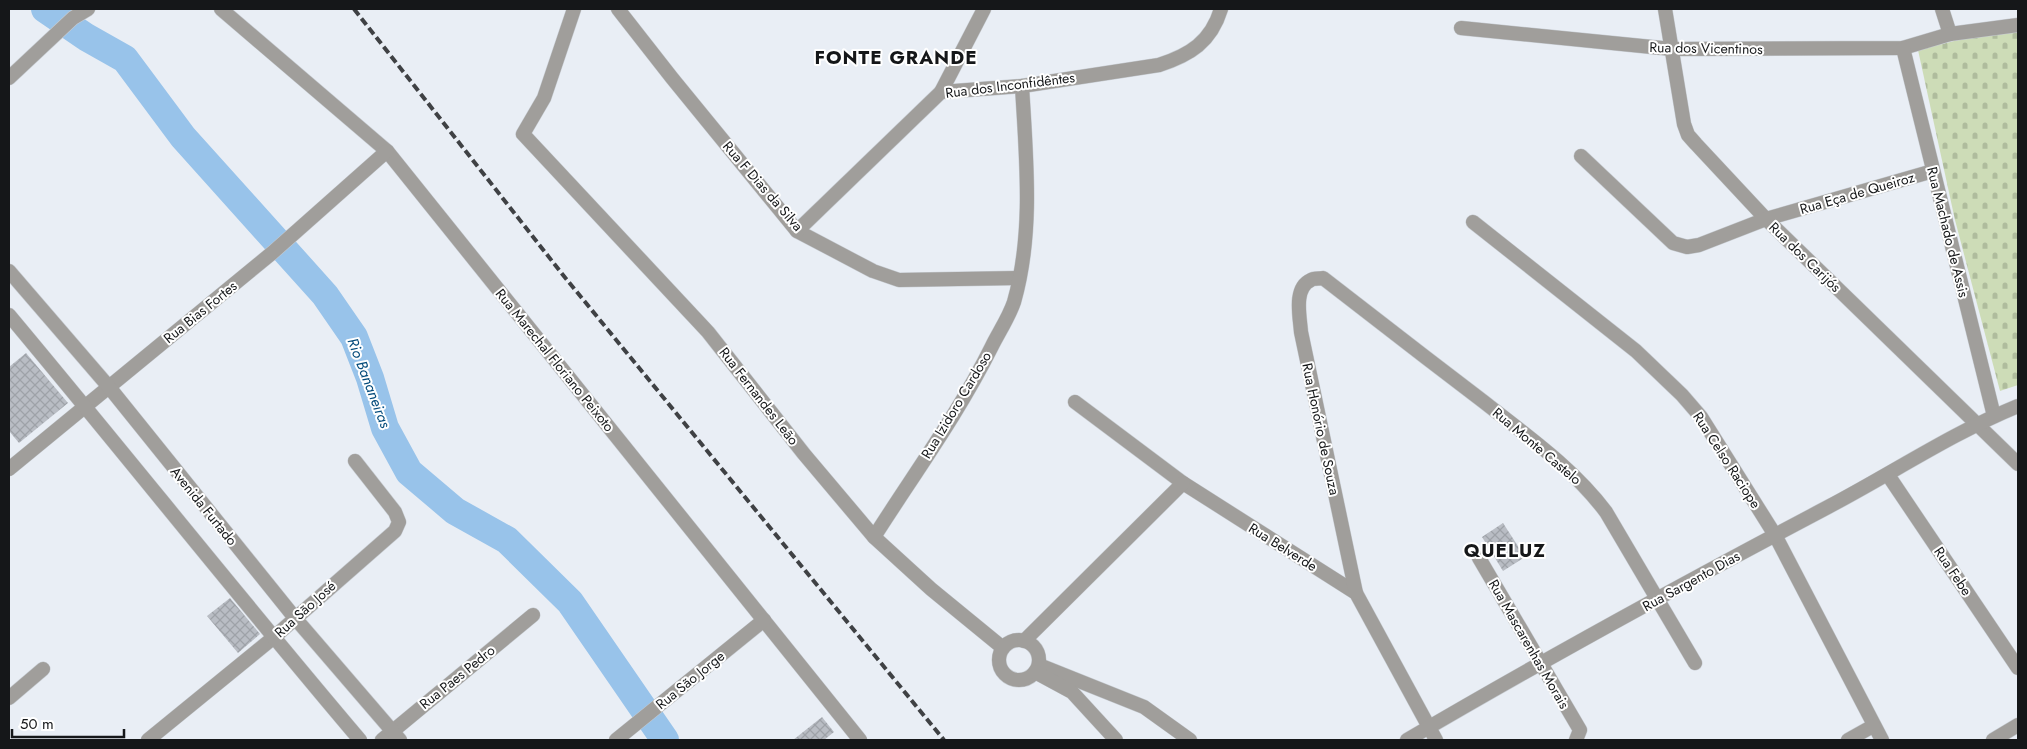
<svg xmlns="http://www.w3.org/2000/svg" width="2027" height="749" font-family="Jost,sans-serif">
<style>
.cemetery{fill:url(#cemetery-stones)}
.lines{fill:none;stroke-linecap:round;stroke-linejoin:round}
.river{stroke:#98c3ea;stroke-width:28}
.building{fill:url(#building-cross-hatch)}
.minor-casing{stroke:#c7ccd2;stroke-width:15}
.tertiary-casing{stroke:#c7ccd2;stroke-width:15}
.minor{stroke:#a09e9b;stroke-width:14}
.tertiary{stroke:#a09e9b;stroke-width:14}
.rail{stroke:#3f4144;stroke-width:4;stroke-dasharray:8 4;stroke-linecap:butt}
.labels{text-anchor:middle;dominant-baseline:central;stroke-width:4;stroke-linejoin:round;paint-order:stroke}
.street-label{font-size:14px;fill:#151719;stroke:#fff}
.water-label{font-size:15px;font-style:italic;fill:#044b7b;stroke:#fff}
.district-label{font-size:19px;font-weight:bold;letter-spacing:1px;fill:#151719;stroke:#fff}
</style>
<defs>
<pattern id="cemetery-stones" width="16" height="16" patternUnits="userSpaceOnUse" patternTransform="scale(1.25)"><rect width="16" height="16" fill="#cddcb7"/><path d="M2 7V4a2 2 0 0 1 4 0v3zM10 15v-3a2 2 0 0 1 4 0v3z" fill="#afbc9d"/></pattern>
<pattern id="building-cross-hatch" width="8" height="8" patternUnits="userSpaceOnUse" patternTransform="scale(1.25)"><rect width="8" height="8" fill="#b9bdc4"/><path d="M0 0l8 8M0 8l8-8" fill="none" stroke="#9ea2a8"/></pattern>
</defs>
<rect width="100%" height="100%" fill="#e9eef5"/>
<!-- cemetery -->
<path class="cemetery" d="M2018,28V385L2000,391L1955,220L1918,50L1994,31Z"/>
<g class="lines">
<!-- river -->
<path class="river" d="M45,9L86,37L125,59L183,137L325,295L354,337L370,378L385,428L409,472L455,511L507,540L570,602L665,740"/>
</g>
<!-- building -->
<g class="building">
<path d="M26,353L68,403L19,443L9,431V367Z"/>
<path d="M1503,523L1525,557L1503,571L1482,537Z"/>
<path d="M230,598L260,634L238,653L207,616Z"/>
<path d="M822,717L834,732L824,740H793Z"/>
</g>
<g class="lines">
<!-- minor casing -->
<g class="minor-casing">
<g id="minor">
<path d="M221,9L387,151L860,740"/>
<path d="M574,9L544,98L523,134L708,332L804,454L874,537L931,589L1003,648"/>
<path d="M618,9L672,78L797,231L873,271L899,280L1019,278"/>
<path d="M1665,9L1684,124L1688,135L1696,144L1766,219L2018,464"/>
<path d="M1942,9L1950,34"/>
<path d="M1461,28L1672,49L1903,48L1950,34L2018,25"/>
<path d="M1903,48L1994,416"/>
<path d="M9,78L73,18L88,9"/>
<path d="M941,92L984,9"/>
<path d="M1581,156L1673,243L1687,247L1699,245L1766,219L1933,171"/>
<path d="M1473,222L1636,351L1682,395L1701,417L1775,535L1882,740"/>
<path d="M797,231L941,92L1022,86L1159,65C1190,55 1211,42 1221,9"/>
<path d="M1075,402L1183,483L1356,593L1436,740"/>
<path d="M9,469L272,253L387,151"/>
<path d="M1888,475L2018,668"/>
<path d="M874,537C914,474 959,413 992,346C999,332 1009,317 1014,302C1034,232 1026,157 1022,86"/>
<path d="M1479,558L1580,730L1576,740"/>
<path d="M1356,593L1301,332C1300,317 1293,288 1311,280C1314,278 1320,279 1323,278C1377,320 1430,361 1484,402C1527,436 1573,468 1606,512L1695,663"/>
<circle cx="1019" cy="660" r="20"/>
<path d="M1024,641L1183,483"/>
<path d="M1039,665L1144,707L1190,740"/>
<path d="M1035,672L1072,692L1116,740"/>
<path d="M9,698L43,669"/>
<path d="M148,740L273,638L395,531L399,522L395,512L355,461"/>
<path d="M382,740L533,615"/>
<path d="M616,740L764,620"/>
<path d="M1407,740C1545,659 1686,582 1828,507C1891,474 1952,433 2018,406"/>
<path d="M1848,740L1873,726"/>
<path d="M1993,740L2018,725"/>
</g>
</g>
<!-- tertiary casing -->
<g class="tertiary-casing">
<g id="tertiary">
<path d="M9,271L109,387L295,618L400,740"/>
<path d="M9,315C127,456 241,600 360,740"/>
</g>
</g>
<!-- minor -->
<use href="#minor" class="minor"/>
<!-- tertiary -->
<use href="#tertiary" class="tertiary"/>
<!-- rail -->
<path class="rail" d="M354,9L563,275L944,740"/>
</g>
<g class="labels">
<!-- street labels -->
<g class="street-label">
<text transform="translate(1706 48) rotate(1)">Rua dos Vicentinos</text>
<text transform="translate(1010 85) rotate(-7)">Rua dos Inconfidêntes</text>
<text transform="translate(763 186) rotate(49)">Rua F Dias da Silva</text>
<text transform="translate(1857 193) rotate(-16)">Rua Eça de Queiroz</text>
<text transform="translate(1948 232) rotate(76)">Rua Machado de Assis</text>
<text transform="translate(1805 257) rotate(44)">Rua dos Carijós</text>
<text transform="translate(200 312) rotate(-39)">Rua Bias Fortes</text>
<text transform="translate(555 360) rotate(51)">Rua Marechal Floriano Peixoto</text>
<text transform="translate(759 396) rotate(52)">Rua Fernandes Leão</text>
<text transform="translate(956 405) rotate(-59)">Rua Izidoro Cardoso</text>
<text transform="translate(1321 429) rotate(78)">Rua Honório de Souza</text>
<text transform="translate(1537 446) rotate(40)">Rua Monte Castelo</text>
<text transform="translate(1727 460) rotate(57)">Rua Celso Raciope</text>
<text transform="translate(204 506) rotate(51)">Avenida Furtado</text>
<text transform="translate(1283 547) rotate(32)">Rua Belverde</text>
<text transform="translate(1953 571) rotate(56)">Rua Febe</text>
<text transform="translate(1691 581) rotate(-29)">Rua Sargento Dias</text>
<text transform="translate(305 609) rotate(-42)">Rua São José</text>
<text transform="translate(1529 644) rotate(60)">Rua Mascarenhas Morais</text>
<text transform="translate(457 677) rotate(-39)">Rua Paes Pedro</text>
<text transform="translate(690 680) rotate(-39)">Rua São Jorge</text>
</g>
<!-- water labels -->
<g class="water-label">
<text transform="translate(369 383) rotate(69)">Rio Bananeiras</text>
</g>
<!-- district labels -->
<g class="district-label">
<text x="896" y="57">FONTE GRANDE</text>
<text x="1505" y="550">QUELUZ</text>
</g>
</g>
<!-- border -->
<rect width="2027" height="749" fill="none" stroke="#151719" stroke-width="20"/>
<!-- scale -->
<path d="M12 729v8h112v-8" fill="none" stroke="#151719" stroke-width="2.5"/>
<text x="20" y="729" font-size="15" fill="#151719" stroke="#ffffff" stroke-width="4" paint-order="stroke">50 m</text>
</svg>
